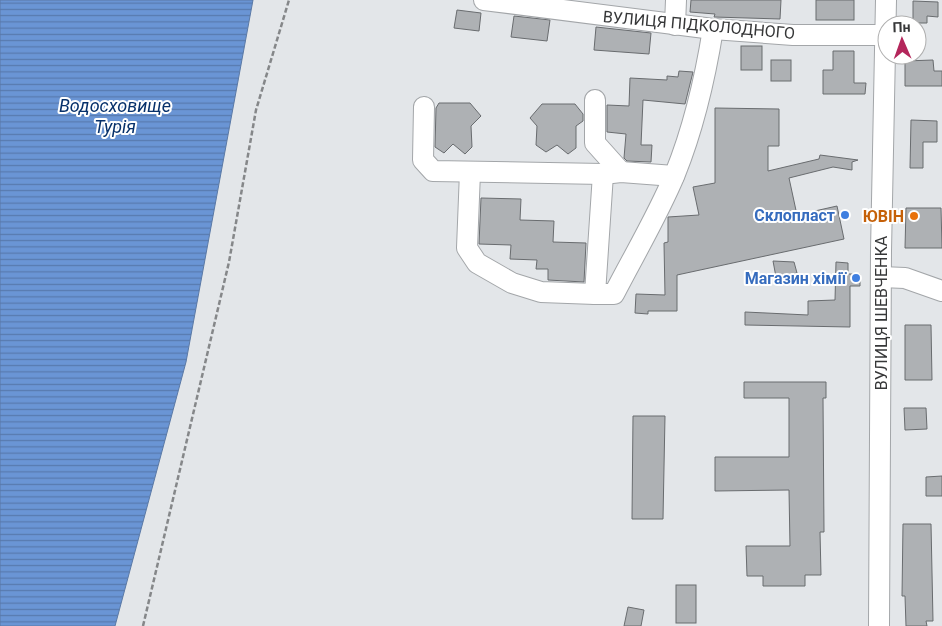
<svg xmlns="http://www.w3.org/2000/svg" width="942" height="626" font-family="Roboto,sans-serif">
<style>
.water{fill:url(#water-rules);stroke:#5a79a6}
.building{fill:#aeb1b4;stroke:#696c6f}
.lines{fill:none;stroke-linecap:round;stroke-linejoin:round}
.minor-casing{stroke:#a3a6a9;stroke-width:22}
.path{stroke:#858789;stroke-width:2.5;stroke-dasharray:5 2.5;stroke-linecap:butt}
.minor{stroke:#fff;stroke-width:20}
.shop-dot{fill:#3f7fe0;stroke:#fff;stroke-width:2}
.food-dot{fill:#e8710a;stroke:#fff;stroke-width:2}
.labels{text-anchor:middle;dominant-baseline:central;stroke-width:4;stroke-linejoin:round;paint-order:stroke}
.street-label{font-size:16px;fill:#363738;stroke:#fff}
.shop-label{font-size:16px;font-weight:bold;fill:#366cbe;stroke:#fff;text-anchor:end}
.food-label{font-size:16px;font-weight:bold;fill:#c56008;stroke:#fff;text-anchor:end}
.water-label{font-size:18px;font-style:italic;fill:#07316b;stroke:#fff}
</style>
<defs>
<pattern id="water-rules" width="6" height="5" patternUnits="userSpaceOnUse" patternTransform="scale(1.25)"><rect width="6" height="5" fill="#6a95d5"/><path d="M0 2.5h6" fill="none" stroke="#587aae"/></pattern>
</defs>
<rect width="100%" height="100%" fill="#e3e6e9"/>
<!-- water -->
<path class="water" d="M0,0H253L186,362L115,626H0Z"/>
<!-- building -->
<g class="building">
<path d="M691,0H781L780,19L714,17L715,14L690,12Z"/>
<rect x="816" y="0" width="38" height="20"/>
<path d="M913,1L938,2V17L927,16V23H913Z"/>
<path d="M457,10L481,13L479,31L454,28Z"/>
<path d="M514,16L550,20L547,41L511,37Z"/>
<path d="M596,27L651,33L649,54L594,50Z"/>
<rect x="741" y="46" width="21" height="24"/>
<path d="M833,51H854V83H866L865,94H823V70H833Z"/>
<rect x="771" y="60" width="20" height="21"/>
<path d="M933,60L934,71H942V86H905V61Z"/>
<path d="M679,71L693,72L685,104L643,100L641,145H652L651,162L627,161L624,158L626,134L607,132V105L629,106L630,78L667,80V76L678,77Z"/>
<path d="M439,103H470L481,116L471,126L472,147L465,154L453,144L444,153L435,147L436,108Z"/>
<path d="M542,104H575L583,114V121L576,126V148L568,154L557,145L546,152L536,145L537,126L530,118Z"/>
<path d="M715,108L779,109V146H768V171L819,159L820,155L858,160L852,162V170L833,167L789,178L797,215L837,206L844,239L677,275V311H648V314L635,313L636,294L665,295L664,243L668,242V217L699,215L693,187L715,183Z"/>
<path d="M911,120L937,121V142H923V168H910Z"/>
<path d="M481,198L521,199L520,220L554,221L553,242L586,243L584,282L548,280V269H536L537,260L510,259L511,245L479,244Z"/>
<path d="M906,208H941L942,248H905Z"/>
<path d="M773,261L794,262L797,273L776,277Z"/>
<path d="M836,262L848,263V274H860V286H850V327L745,325V312L808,315V301L835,300Z"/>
<path d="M905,325H931L932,380H905Z"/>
<path d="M744,382H826V398H823L824,532H820L821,575H805V586H763V576H747L746,546H790L789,490L715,491V457H789V398H744Z"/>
<path d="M904,408H926L927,429L905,430Z"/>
<path d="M633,416H665L663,519H632Z"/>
<path d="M942,476V496H926V477Z"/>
<path d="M903,524H931L933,621H926L927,626H906L905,596H902Z"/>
<rect x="676" y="585" width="20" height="38"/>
<path d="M628,607L644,610L641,626H624Z"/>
</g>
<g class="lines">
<!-- minor casing -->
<g class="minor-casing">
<g id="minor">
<path d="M484,0L713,29L793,35H886"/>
<path d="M675,25L676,0"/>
<path d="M595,100V143L621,172"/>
<path d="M424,107L423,160L433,171L603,174L621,172L674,176"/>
<path d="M470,172L467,248L477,263L512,283L541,292L595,294"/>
<path d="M603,174L595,294H614C634,255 658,215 675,174C694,127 705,79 713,29"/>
<path d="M881,277L905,278L942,291"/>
<path d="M879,626L881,251L886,0"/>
</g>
</g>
<!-- path -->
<path class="path" d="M143,626L229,262L256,110L289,0"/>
<!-- minor -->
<use href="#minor" class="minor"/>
</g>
<!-- markers -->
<g class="shop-dot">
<circle cx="845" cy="215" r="5"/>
<circle cx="856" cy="278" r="5"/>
</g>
<circle class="food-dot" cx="914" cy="216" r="5"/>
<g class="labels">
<!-- street labels -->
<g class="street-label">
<text transform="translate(699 25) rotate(5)">ВУЛИЦЯ ПІДКОЛОДНОГО</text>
<text transform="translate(881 313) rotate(-90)">ВУЛИЦЯ ШЕВЧЕНКА</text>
</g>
<!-- shop labels -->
<g class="shop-label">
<text x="835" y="215">Склопласт</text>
<text x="846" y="278">Магазин хімії</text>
</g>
<!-- food labels -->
<g class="food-label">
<text x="904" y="216">ЮВІН</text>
</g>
<!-- water labels -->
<g class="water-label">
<text x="115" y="105">Водосховище<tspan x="115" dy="21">Турія</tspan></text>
</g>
</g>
<!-- north arrow -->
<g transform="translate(902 40) rotate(358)"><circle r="24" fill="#ffffff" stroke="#afafaf"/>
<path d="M0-4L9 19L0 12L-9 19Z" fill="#b4265b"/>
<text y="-8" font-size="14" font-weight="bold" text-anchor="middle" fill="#363738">Пн</text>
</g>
</svg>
